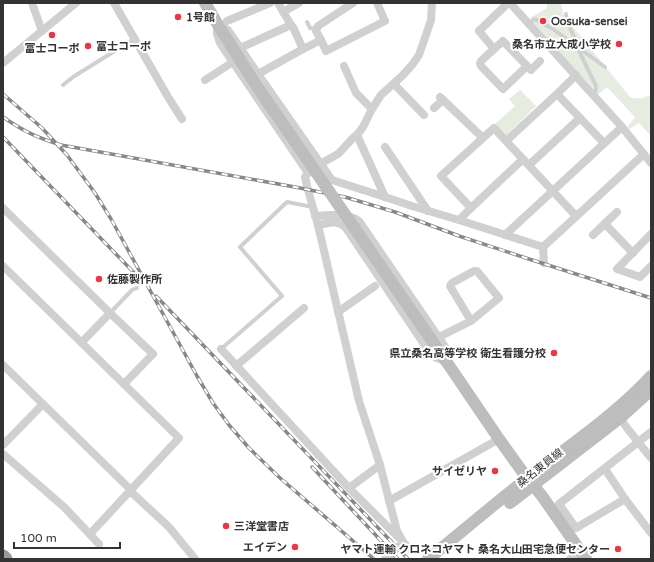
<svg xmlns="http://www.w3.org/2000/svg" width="654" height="562" font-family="'Varela Round','Noto Sans JP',sans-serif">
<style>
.green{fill:#e6ecdf}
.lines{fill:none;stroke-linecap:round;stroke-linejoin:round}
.lane{stroke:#d0d0d0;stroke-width:4}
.street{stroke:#d0d0d0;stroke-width:8}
.secondary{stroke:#bdbdbd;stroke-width:12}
.highway{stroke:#9a9a9a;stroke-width:15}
.rail-casing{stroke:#888;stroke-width:3.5}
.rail{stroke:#fff;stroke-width:2;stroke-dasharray:6;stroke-linecap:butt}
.secondary-bridge{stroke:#bdbdbd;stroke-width:12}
.poi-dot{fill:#e63946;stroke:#fff;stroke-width:1.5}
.labels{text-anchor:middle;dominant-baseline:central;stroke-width:4;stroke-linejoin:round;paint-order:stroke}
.poi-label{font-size:11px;font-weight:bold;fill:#333;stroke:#fff;text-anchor:start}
.street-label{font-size:11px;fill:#333;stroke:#fff}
</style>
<rect width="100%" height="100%" fill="#fff"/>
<!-- green -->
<g class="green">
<path d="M547,3H561L563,15H567L568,21L630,97C639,100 642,98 651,95V136L639,123L629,129L627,128L635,117L607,87L599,94C575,70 551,45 530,18L547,8Z"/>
<path d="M520,90L536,106L506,135L495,124L515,106L509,99Z"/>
</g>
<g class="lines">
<!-- lane -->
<g class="lane">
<path d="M566,14L567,22L576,41L579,51L596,86L595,96"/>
<path d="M307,22L310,28L317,29"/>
<path d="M529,23L535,19L553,29L605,67"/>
<path d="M63,85L73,77L134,39"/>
<path d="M110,313L132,290L137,288"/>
<path d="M221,349L282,296L240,247L287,202L313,207"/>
</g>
<!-- street -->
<g class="street">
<path d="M32,3L42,31"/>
<path d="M114,3L168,97L182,119"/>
<path d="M508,3L479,31L494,49L481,61L480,63L481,66L503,89L527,66"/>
<path d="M510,3L622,127L651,163"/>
<path d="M283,12L299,3"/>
<path d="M227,21L270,3"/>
<path d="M291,25L293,27L303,49"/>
<path d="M217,27V34L220,43L308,173"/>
<path d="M226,29L228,30L258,74L332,180L385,197L412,206L459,220L543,247"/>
<path d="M321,40L326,51L385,21L377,3"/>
<path d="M240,48L291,25L278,3"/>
<path d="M494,49L503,41L531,70L540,61"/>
<path d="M3,63L76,3"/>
<path d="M344,66L356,93L372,109"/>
<path d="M258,74L303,49L321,40L316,31L318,26L353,3"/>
<path d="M205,80L233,62"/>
<path d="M394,84L424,115"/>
<path d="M557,94L576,75"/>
<path d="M440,97L483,138"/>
<path d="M434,108L443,100"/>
<path d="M357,135L385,197"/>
<path d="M385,147L428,211"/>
<path d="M529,165L580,118"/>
<path d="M3,208L110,313L153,354L124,384"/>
<path d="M471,208L441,176L494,128L506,141"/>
<path d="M315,216C328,215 349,213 359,221L448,351L449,354L446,361L436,358L428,350L346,228C336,219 330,223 318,225"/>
<path d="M576,216L506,141L557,94L604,143"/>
<path d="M459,220L471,208L523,159"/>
<path d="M605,224L633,253"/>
<path d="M651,234L617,269L640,277L651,266"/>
<path d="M505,235L622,127"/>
<path d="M593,235L617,212"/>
<path d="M544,263L543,247L644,154"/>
<path d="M3,266L179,438L90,534"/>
<path d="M338,312L375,286"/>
<path d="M439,337L471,321L499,298L477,271H474L452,283L450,286L471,321"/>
<path d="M82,342L110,313"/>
<path d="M221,349L349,488L403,542L390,556L385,559"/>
<path d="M3,365L131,490"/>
<path d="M236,366L304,308"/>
<path d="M618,415L627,428L651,458"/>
<path d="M3,445L43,404"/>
<path d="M3,454L64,507L99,544"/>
<path d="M605,469L625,499L651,533"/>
<path d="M349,488L380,465"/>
<path d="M130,491L169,527L195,559"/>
<path d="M625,499L576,528L559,504L651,432"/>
<path d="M389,501L499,439"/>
<path d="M411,550L403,542L397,531L380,465L359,401L318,225L308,190L305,177L308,173L320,164L338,154L354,137L357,135L363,127L372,109L381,95L403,75L412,65L419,55L427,32L431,20L432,3"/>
<path d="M570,559L582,552"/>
</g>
<!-- secondary -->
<g class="secondary">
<path d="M205,3L218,25"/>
<path d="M446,361L499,439L524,474L542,496L586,559"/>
<path d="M510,503L620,418L651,390"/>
<path d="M428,559C462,532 495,503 529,477C571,444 615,415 651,376"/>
</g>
<!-- highway -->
<path class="highway" d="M3,557L5,559"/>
<!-- rail casing -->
<g class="rail-casing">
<g id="rail">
<path d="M3,94L42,128L67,155L95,193L111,219L197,376L213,403L229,425L249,448L280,478L374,559"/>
<path d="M3,117C23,131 38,138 61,145L295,187L345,197L395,212L459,236L529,259L651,298"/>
<path d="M3,137L141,280"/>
<path d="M156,296L408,559"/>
<path d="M312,467L398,559"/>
</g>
</g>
<!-- rail -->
<use href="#rail" class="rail"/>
<!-- secondary-bridge -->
<path class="secondary-bridge" d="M218,25L256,85L446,361"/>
</g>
<!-- markers -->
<g class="poi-dot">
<circle cx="178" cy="17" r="4"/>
<circle cx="543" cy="21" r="4"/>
<circle cx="52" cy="35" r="4"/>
<circle cx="619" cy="44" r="4"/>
<circle cx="88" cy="46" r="4"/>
<circle cx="99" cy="279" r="4"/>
<circle cx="554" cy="353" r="4"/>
<circle cx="495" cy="471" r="4"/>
<circle cx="226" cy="526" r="4"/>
<circle cx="295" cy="547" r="4"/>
<circle cx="618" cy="549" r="4"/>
</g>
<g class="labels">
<!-- poi labels -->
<g class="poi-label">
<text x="186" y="17">1号館</text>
<text x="551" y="21">Oosuka-sensei</text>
<text x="611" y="44" text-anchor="end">桑名市立大成小学校</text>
<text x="96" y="46">冨士コーポ</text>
<text x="52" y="48" text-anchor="middle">富士コーポ</text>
<text x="107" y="279">佐藤製作所</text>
<text x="546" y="353" text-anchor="end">県立桑名高等学校 衛生看護分校</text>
<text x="487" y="471" text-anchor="end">サイゼリヤ</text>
<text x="234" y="526">三洋堂書店</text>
<text x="287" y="547" text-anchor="end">エイデン</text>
<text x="610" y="549" text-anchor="end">ヤマト運輸 クロネコヤマト 桑名大山田宅急便センター</text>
</g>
<!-- street labels -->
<g class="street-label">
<text transform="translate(540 468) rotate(-38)">桑名東員線</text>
</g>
</g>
<!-- border -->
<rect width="654" height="562" fill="none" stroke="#333333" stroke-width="8"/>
<!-- scale -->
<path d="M14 542v6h106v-6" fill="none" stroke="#333333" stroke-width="2"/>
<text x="20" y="542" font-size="12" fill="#333333" stroke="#ffffff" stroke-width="3" paint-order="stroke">100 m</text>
</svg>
